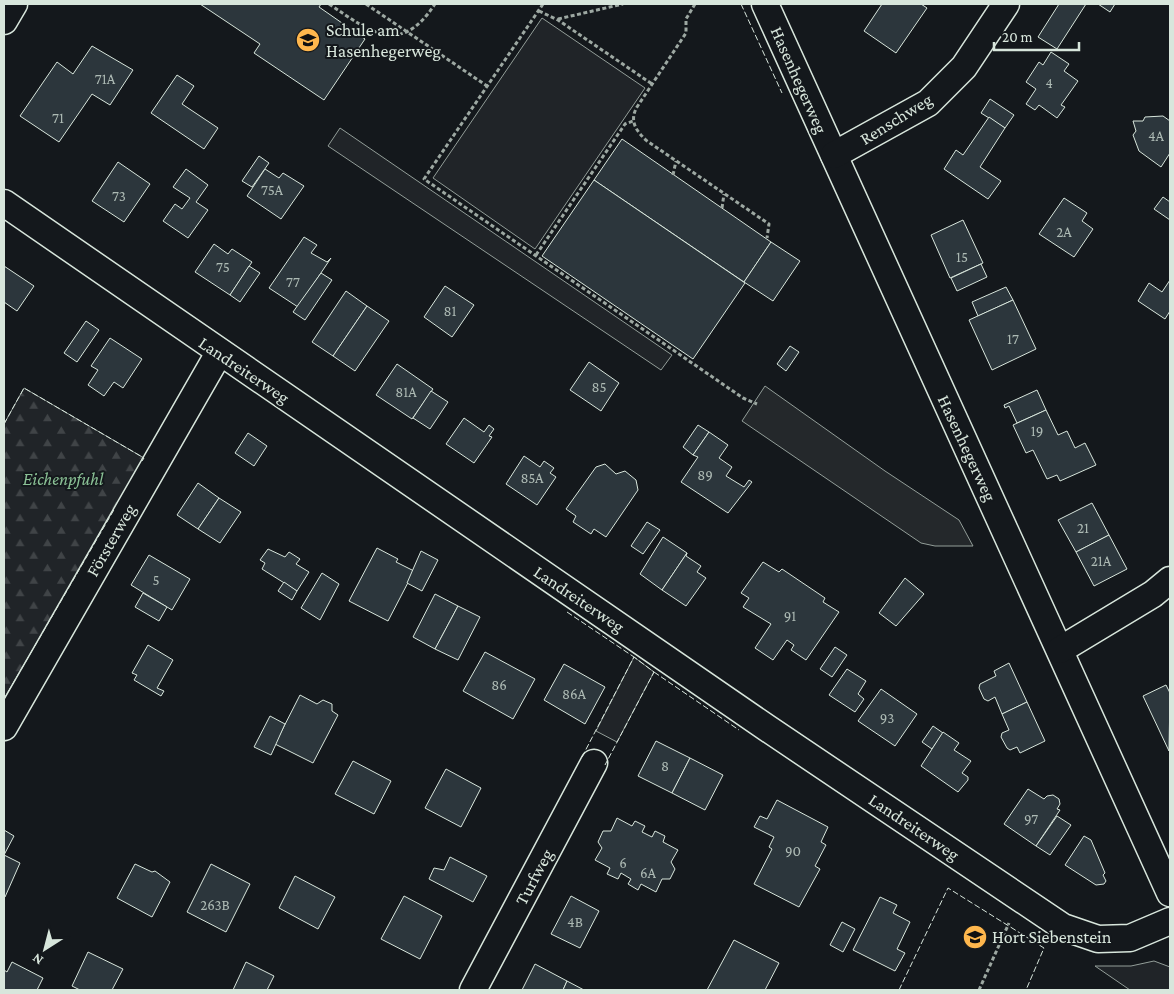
<svg xmlns="http://www.w3.org/2000/svg" width="1174" height="994" font-family="'Crimson Pro',serif">
<style>
.green{fill:#202428;stroke:#939e99}
.forest{fill:url(#forest-firs);stroke:#939e99}
.parking{fill:#24282b;stroke:#939e99}
.building{fill:#2c363c;stroke:#d8e6dc}
.lines{fill:none;stroke-linecap:round;stroke-linejoin:round}
.street-casing{stroke:#d8e6dc;stroke-width:29}
.path{stroke:#9da8a2;stroke-width:3;stroke-dasharray:4 2.5;stroke-linecap:butt}
.street{stroke:#14181c;stroke-width:26}
.fence{stroke:#d8e6dc;stroke-width:1;stroke-dasharray:6 2.5;stroke-linecap:butt}
.labels{text-anchor:middle;dominant-baseline:central;stroke-width:4;stroke-linejoin:round;paint-order:stroke}
.number-label{font-size:15px;fill:#adbab4}
.poi-label{font-size:18px;fill:#d8e6dc;stroke:#14181c;text-anchor:start}
.street-label{font-size:18px;fill:#d8e6dc;stroke:#14181c}
.park-label{font-size:18px;font-style:italic;fill:#8ac095;stroke:#14181c}
</style>
<defs>
<pattern id="forest-firs" width="22" height="20" patternUnits="userSpaceOnUse" patternTransform="scale(1.25)"><rect width="22" height="20" fill="#202428"/><path d="M5 1l3.5 6h-7zM16 11l3.5 6h-7z" fill="#404447"/></pattern>
</defs>
<rect width="100%" height="100%" fill="#14181c"/>
<!-- green -->
<g class="green">
<path d="M542,18L645,88L535,249L433,178Z"/>
<path d="M340,128L672,355L661,370L328,146Z"/>
<path d="M634,657L654,672L617,742L596,731Z"/>
<path d="M1154,961L1170,967V990H1130L1095,966H1131Z"/>
</g>
<!-- forest -->
<path class="forest" d="M24,388L144,458L4,699V424Z"/>
<!-- parking -->
<path class="parking" d="M765,386L885,471L959,520L973,546H935L921,543L742,421Z"/>
<!-- building -->
<g class="building">
<path d="M200,4H321L319,7L365,39L324,100L254,53L260,44Z"/>
<path d="M882,4H921L927,8L896,53L864,31Z"/>
<path d="M1059,4H1086L1057,49L1038,37Z"/>
<path d="M1098,4H1115L1110,12Z"/>
<path d="M92,46L133,70L110,105L92,94L59,142L20,116L57,62L73,74Z"/>
<path d="M1051,52L1069,64L1064,71L1078,81L1061,105L1065,107L1057,118L1039,105L1035,110L1026,104L1036,89L1026,82L1039,62L1043,65Z"/>
<path d="M177,75L194,86L182,104L218,128L204,149L151,113Z"/>
<path d="M990,99L1014,115L1005,128L981,113Z"/>
<path d="M1163,116L1170,121V153L1161,167L1139,151L1133,135L1136,131L1133,121H1143L1145,117Z"/>
<path d="M989,117L1005,128L980,167L1001,181L988,199L944,169L956,150L963,155Z"/>
<path d="M622,139L771,242L744,282L594,180Z"/>
<path d="M259,156L269,163L252,187L242,181Z"/>
<path d="M118,162L150,184L124,222L92,201Z"/>
<path d="M186,169L208,185L196,202L208,210L188,238L163,221L175,204L182,209L190,198L173,187Z"/>
<path d="M265,169L279,178L283,173L304,186L281,219L247,196Z"/>
<path d="M594,180L745,283L693,359L542,256Z"/>
<path d="M1163,197L1170,202V220L1154,209Z"/>
<path d="M1064,198L1087,213L1082,221L1093,229L1074,257L1039,234Z"/>
<path d="M963,220L983,263L950,278L931,235Z"/>
<path d="M304,237L317,245L311,253L327,262L331,258L298,307L269,288Z"/>
<path d="M771,242L800,261L773,301L744,282Z"/>
<path d="M214,244L228,254L232,249L252,262L230,295L195,272Z"/>
<path d="M981,264L987,277L957,291L951,278Z"/>
<path d="M4,266L34,286L17,311L4,302Z"/>
<path d="M249,266L260,273L240,302L230,295Z"/>
<path d="M321,273L332,280L305,320L293,312Z"/>
<path d="M1170,280V311L1165,319L1138,301L1149,283L1162,292Z"/>
<path d="M445,286L474,305L452,337L424,317Z"/>
<path d="M1006,287L1013,300L978,316L972,302Z"/>
<path d="M346,291L367,306L333,356L312,342Z"/>
<path d="M1013,300L1036,349L992,370L969,320Z"/>
<path d="M367,306L389,321L355,371L333,356Z"/>
<path d="M86,321L99,330L77,362L64,353Z"/>
<path d="M110,338L142,359L123,388L114,382L104,396L88,385L98,370L91,366Z"/>
<path d="M790,346L799,352L786,371L777,364Z"/>
<path d="M589,362L619,383L601,411L570,390Z"/>
<path d="M397,364L433,389L412,419L376,395Z"/>
<path d="M1037,390L1046,410L1017,423L1009,406L1005,408L1004,405Z"/>
<path d="M431,391L448,402L430,429L413,418Z"/>
<path d="M1046,410L1058,435L1067,431L1075,448L1085,443L1096,465L1060,481L1057,475L1047,479L1033,450L1026,453L1013,425Z"/>
<path d="M464,418L484,432L489,425L494,429L489,436L492,437L474,463L446,444Z"/>
<path d="M698,425L709,432L693,455L683,447Z"/>
<path d="M709,432L728,445L719,458L732,467L726,476L744,487L749,480L752,482L728,513L681,482L698,457L693,455Z"/>
<path d="M248,433L267,446L254,466L235,453Z"/>
<path d="M524,456L540,467L544,461L554,468L550,473L556,477L537,505L506,484Z"/>
<path d="M605,464L616,474L625,471L636,480L638,490L606,537L594,529L591,534L573,522L576,516L566,509L596,467Z"/>
<path d="M198,483L219,498L198,529L177,515Z"/>
<path d="M219,498L241,512L220,543L198,529Z"/>
<path d="M1092,503L1109,535L1076,552L1058,520Z"/>
<path d="M647,522L660,530L643,554L631,546Z"/>
<path d="M1109,535L1127,569L1094,586L1076,552Z"/>
<path d="M663,537L687,553L662,590L640,574Z"/>
<path d="M377,548L398,559L396,562L414,571L388,621L349,601Z"/>
<path d="M268,549L285,557L289,552L300,559L296,564L309,572L297,591L262,569L265,563L260,560Z"/>
<path d="M421,551L438,560L422,591L407,583Z"/>
<path d="M687,553L686,556L701,566L697,572L706,578L686,606L662,590Z"/>
<path d="M149,555L190,579L172,610L131,585Z"/>
<path d="M763,562L779,572L782,569L825,598L823,602L839,612L806,660L791,650L794,645L787,640L773,660L755,648L771,624L743,607L749,598L741,593Z"/>
<path d="M322,573L339,584L320,620L301,608Z"/>
<path d="M905,578L924,594L896,626L879,613Z"/>
<path d="M284,582L297,591L292,600L278,591Z"/>
<path d="M143,593L167,607L159,621L135,607Z"/>
<path d="M435,594L458,606L435,649L413,637Z"/>
<path d="M458,606L480,617L458,660L435,649Z"/>
<path d="M148,645L173,660L157,688L164,691L161,696L134,680L137,675L132,673Z"/>
<path d="M835,647L847,655L832,677L820,669Z"/>
<path d="M485,652L535,679L513,719L463,691Z"/>
<path d="M1009,663L1027,702L1002,714L995,697L988,701L984,699L979,688L980,684L996,676L994,671Z"/>
<path d="M564,664L605,687L585,724L544,700Z"/>
<path d="M847,669L866,681L858,694L864,699L855,712L829,695Z"/>
<path d="M1166,685L1170,693L1169,751L1143,696Z"/>
<path d="M881,689L917,714L895,746L858,721Z"/>
<path d="M300,695L317,704L323,700L332,704V711L338,715L313,763L275,744Z"/>
<path d="M1027,702L1045,741L1020,753L1017,747L1010,750L1007,748L1001,737L1002,733L1009,730L1002,714Z"/>
<path d="M270,716L285,724L271,755L254,747Z"/>
<path d="M933,726L943,733L932,749L922,742Z"/>
<path d="M943,732L959,743L954,750L971,761L962,773L968,777V780L958,792L921,766Z"/>
<path d="M656,741L690,758L672,793L638,776Z"/>
<path d="M690,758L723,775L705,810L672,793Z"/>
<path d="M353,761L391,781L374,814L335,794Z"/>
<path d="M446,769L481,788L461,827L425,808Z"/>
<path d="M1028,789L1044,799L1047,796L1053,795L1059,799L1060,804L1057,809L1060,810L1036,846L1004,824Z"/>
<path d="M777,800L828,827L821,842L826,845L815,866L820,869L799,907L754,884L772,849L769,847L774,837L754,827L760,816L767,819Z"/>
<path d="M1057,816L1071,825L1050,855L1036,846Z"/>
<path d="M617,818L632,826L635,821L645,826L642,832L652,837L655,831L665,836L663,842L678,850L671,862L675,869L670,879H662L656,892L641,884L638,890L628,884L631,879L621,873L618,879L607,874L610,868L595,860L602,848L598,842L603,831H611Z"/>
<path d="M4,830L14,836L4,855Z"/>
<path d="M1084,836L1091,840L1105,873L1103,875L1106,881L1104,884L1096,885L1065,865Z"/>
<path d="M4,855L20,863L5,897L4,896Z"/>
<path d="M450,857L487,876L473,902L429,879L434,868L444,870Z"/>
<path d="M135,864L152,872L155,871L170,882L152,917L117,898Z"/>
<path d="M211,864L250,884L226,932L187,912Z"/>
<path d="M295,876L335,897L318,929L279,908Z"/>
<path d="M404,896L442,916L420,959L381,939Z"/>
<path d="M571,896L599,911L580,948L551,934Z"/>
<path d="M880,897L897,905L893,913L910,922L897,949L905,953L895,971L853,950Z"/>
<path d="M842,922L855,929L843,952L830,945Z"/>
<path d="M734,940L779,963L765,990H707Z"/>
<path d="M88,952L123,969L112,990H80L72,986Z"/>
<path d="M12,962L43,978L37,990H4V970L7,972Z"/>
<path d="M246,962L274,976L267,990H233Z"/>
<path d="M535,964L567,981L563,990H522Z"/>
<path d="M567,981L584,990H563Z"/>
</g>
<g class="lines">
<!-- street casing -->
<g class="street-casing">
<g id="street">
<path d="M765,4L1170,893"/>
<path d="M4,21L14,4"/>
<path d="M834,155L928,103L964,67L1006,4"/>
<path d="M4,203L767,728L1063,927L1098,939L1130,938L1170,921"/>
<path d="M1060,650L1153,594L1170,580"/>
<path d="M4,727L219,353"/>
<path d="M473,990L594,763"/>
</g>
</g>
<!-- path -->
<g class="path">
<path d="M329,4C371,32 400,57 435,4"/>
<path d="M366,4L487,86"/>
<path d="M543,4L424,179L743,398L757,404"/>
<path d="M695,4L686,19V33L637,107C629,121 636,131 647,141L769,224L767,238"/>
<path d="M539,11L558,20L652,84"/>
<path d="M558,19L623,4"/>
<path d="M673,175L676,161"/>
<path d="M722,208L724,194"/>
<path d="M536,255L621,130L625,124L633,121"/>
<path d="M979,990L1009,923"/>
</g>
<!-- street -->
<use href="#street" class="street"/>
<!-- fence -->
<g class="fence">
<path d="M741,4L782,93"/>
<path d="M4,424L24,388L144,458L142,461"/>
<path d="M567,612L634,657"/>
<path d="M654,672L739,730"/>
<path d="M4,699L115,508"/>
<path d="M582,757L634,657L654,672L605,765"/>
<path d="M899,990L948,888L1044,948L1026,990"/>
</g>
</g>
<!-- icons -->
<defs>
<g id="school-disc" transform="scale(1.25)"><circle r="9.5" fill="#ffb74d" stroke="#14181c"/><path d="M0-5L7-2L0 1L-7-2ZM-4 1L0 2.5L4 1V4Q0 6-4 4Z" fill="#111"/></g>
</defs>
<g fill-rule="evenodd">
<use href="#school-disc" x="308" y="40"/>
<use href="#school-disc" x="975" y="937"/>
</g>
<g class="labels">
<!-- number labels -->
<g class="number-label">
<text x="105" y="79">71A</text>
<text x="1049" y="83">4</text>
<text x="58" y="118">71</text>
<text x="1156" y="136">4A</text>
<text x="272" y="190">75A</text>
<text x="119" y="196">73</text>
<text x="1064" y="232">2A</text>
<text x="962" y="257">15</text>
<text x="223" y="267">75</text>
<text x="293" y="282">77</text>
<text x="450" y="311">81</text>
<text x="1013" y="339">17</text>
<text x="599" y="387">85</text>
<text x="406" y="392">81A</text>
<text x="1037" y="431">19</text>
<text x="705" y="475">89</text>
<text x="532" y="478">85A</text>
<text x="1083" y="528">21</text>
<text x="1101" y="561">21A</text>
<text x="156" y="580">5</text>
<text x="790" y="616">91</text>
<text x="499" y="685">86</text>
<text x="574" y="694">86A</text>
<text x="887" y="718">93</text>
<text x="665" y="766">8</text>
<text x="1031" y="819">97</text>
<text x="793" y="851">90</text>
<text x="623" y="863">6</text>
<text x="648" y="873">6A</text>
<text x="215" y="905">263B</text>
<text x="575" y="922">4B</text>
</g>
<!-- poi labels -->
<g class="poi-label">
<text x="326" y="30">Schule am<tspan x="326" dy="21">Hasenhegerweg</tspan></text>
<text x="992" y="937">Hort Siebenstein</text>
</g>
<!-- street labels -->
<g class="street-label">
<text transform="translate(799 80) rotate(66)">Hasenhegerweg</text>
<text transform="translate(896 119) rotate(-32)">Renschweg</text>
<text transform="translate(244 370) rotate(34)">Landreiterweg</text>
<text transform="translate(967 448) rotate(65)">Hasenhegerweg</text>
<text transform="translate(111 540) rotate(-60)">Försterweg</text>
<text transform="translate(579 599) rotate(34)">Landreiterweg</text>
<text transform="translate(914 827) rotate(34)">Landreiterweg</text>
<text transform="translate(534 877) rotate(-62)">Turfweg</text>
</g>
<!-- park labels -->
<g class="park-label">
<text x="63" y="479">Eichenpfuhl</text>
</g>
</g>
<!-- border -->
<rect width="1174" height="994" fill="none" stroke="#d8e6dc" stroke-width="10"/>
<!-- north arrow -->
<g transform="translate(45 949) rotate(216)" stroke="#14181c" stroke-width="4" paint-order="stroke">
<path d="M0-4L9 19L0 12L-9 19Z" fill="#d8e6dc"/>
<text y="-8" font-size="14" font-weight="bold" text-anchor="middle" fill="#d8e6dc">N</text>
</g>
<!-- scale -->
<path d="M994 42v8h85v-8" fill="none" stroke="#d8e6dc" stroke-width="2.5"/>
<text x="1002" y="42" font-size="15" fill="#d8e6dc" stroke="#14181c" stroke-width="4" paint-order="stroke">20 m</text>
</svg>
